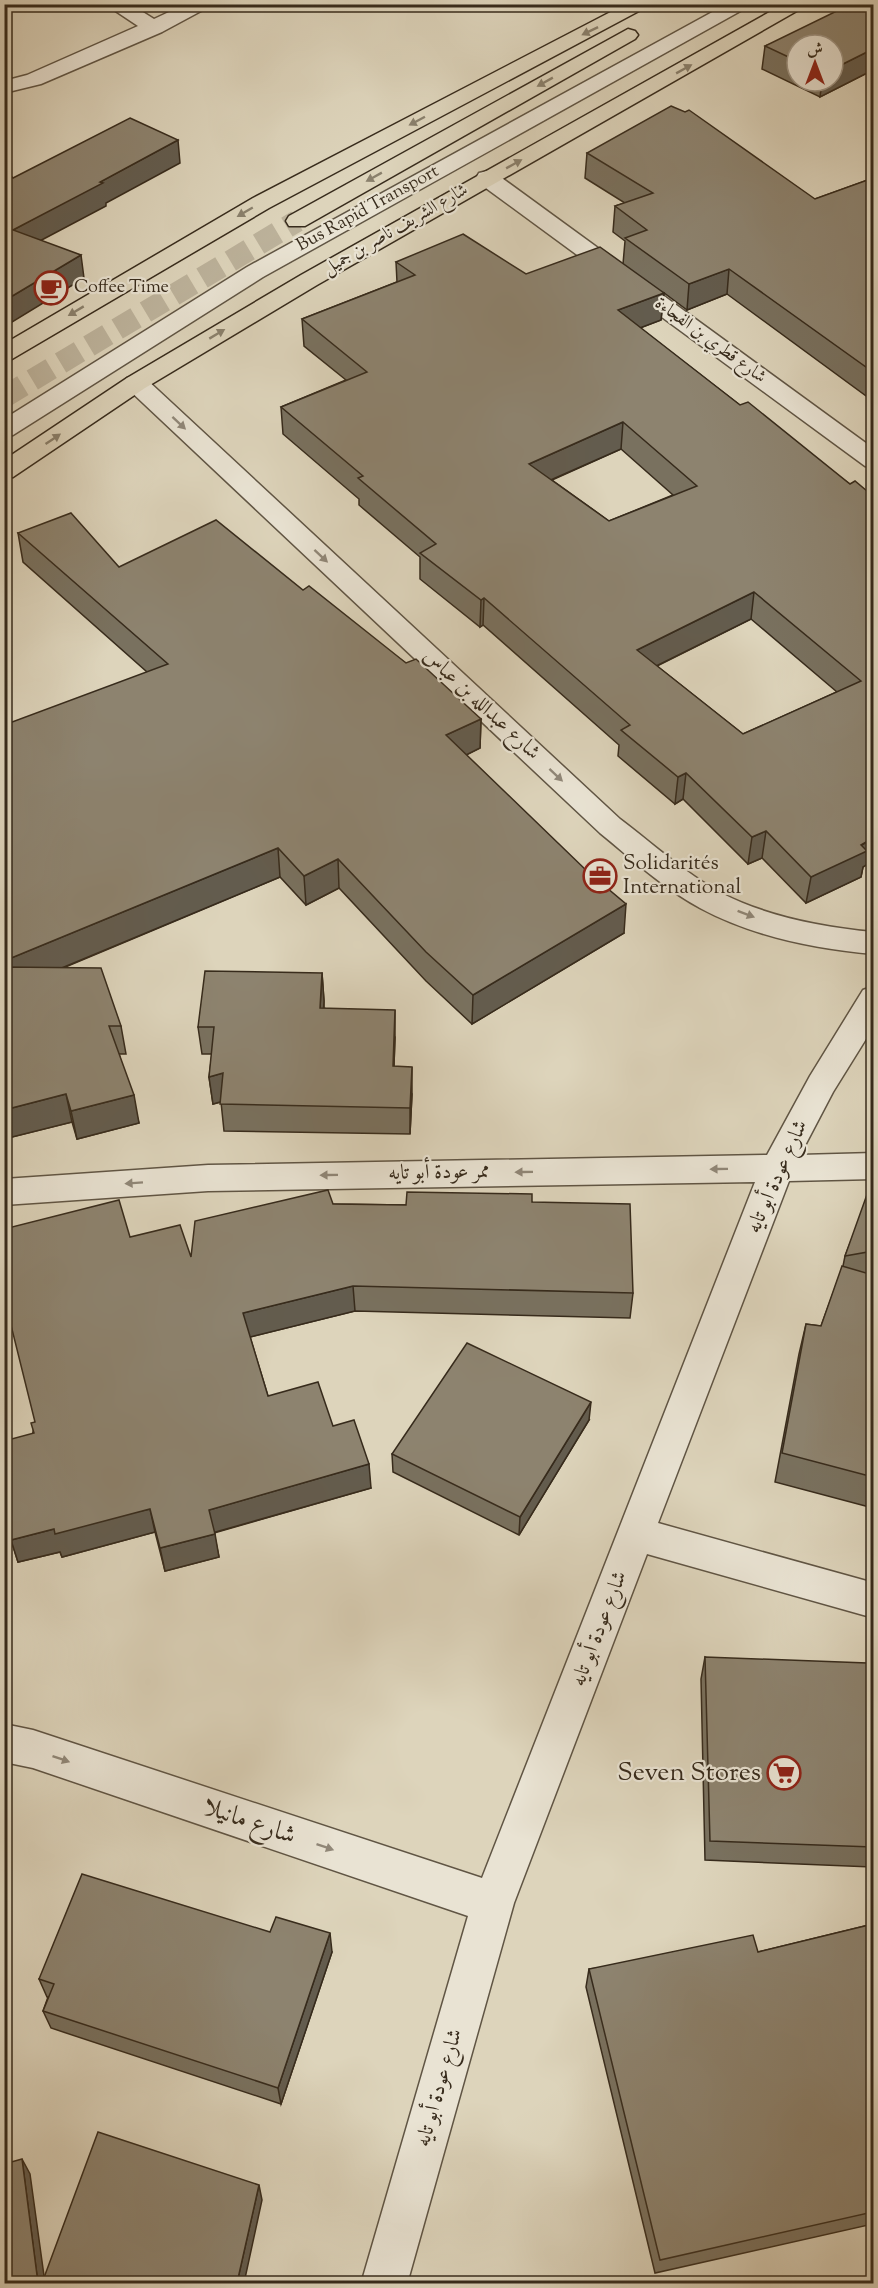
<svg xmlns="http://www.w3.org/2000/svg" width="878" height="2288" font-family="'Sorts Mill Goudy',Amiri,serif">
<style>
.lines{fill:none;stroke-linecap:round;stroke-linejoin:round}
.major-tunnel{stroke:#bcb29b;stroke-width:22;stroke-dasharray:22 11;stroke-linecap:butt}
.minor-casing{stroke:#605544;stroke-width:3}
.major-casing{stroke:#372b1c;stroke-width:3}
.minor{fill:#e9e3d3;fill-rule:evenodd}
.major{fill:#ddd4bb;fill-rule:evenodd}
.wall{fill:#79715f;stroke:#372b1c;stroke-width:1.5;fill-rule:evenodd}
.shaded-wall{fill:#635c4e;stroke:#372b1c;stroke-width:1.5}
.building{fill:#8d836f;stroke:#372b1c;stroke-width:1.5;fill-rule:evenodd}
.oneway{fill:#8a806c}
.oneway2{fill:#908778}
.labels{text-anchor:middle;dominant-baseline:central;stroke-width:4.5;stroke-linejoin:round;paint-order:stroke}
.far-street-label{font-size:18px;fill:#372b1c;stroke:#e9e3d3}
.far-poi-label{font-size:18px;fill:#372b1c;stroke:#e9e3d3;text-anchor:start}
.street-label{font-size:21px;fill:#372b1c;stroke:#e9e3d3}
.poi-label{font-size:21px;fill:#372b1c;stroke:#e9e3d3;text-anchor:start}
.near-poi-label{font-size:26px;fill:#372b1c;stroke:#e9e3d3;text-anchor:end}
.near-street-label{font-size:26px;fill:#372b1c;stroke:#e9e3d3}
</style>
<rect width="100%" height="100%" fill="#ddd4bb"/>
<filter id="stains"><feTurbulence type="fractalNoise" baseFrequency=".00333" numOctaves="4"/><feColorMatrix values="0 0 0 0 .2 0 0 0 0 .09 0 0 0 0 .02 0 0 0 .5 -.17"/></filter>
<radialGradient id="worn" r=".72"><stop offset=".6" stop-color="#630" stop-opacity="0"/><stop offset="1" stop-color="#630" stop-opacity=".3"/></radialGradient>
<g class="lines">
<!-- major-tunnel -->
<path class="major-tunnel" d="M4,397L297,221"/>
<!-- minor casing -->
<g class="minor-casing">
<g id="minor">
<path d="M105,4H130L154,19L186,4H214L162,32L41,84L4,93V81L27,75L138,26Z"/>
<path d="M727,4H753L263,277L13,435L4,437V419L247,267Z"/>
<path d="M487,171L495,173L874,449V468L865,466L479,183L476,178L479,173Z"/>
<path d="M136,376L145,378L620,819C653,844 685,873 721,893C768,917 821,927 874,932V954C815,949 752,936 700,908C663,888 632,859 600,833L127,388L124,383L127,378Z"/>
<path d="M874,986V1026L833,1092L800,1155L874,1153V1179L789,1181L658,1523L874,1583V1618L647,1554L514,1903L407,2284H361L468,1916L33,1768L4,1762V1724L33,1730L482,1878L755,1182L208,1191L4,1205V1179L208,1165L767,1155L810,1076L863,990Z"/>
</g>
</g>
<!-- major casing -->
<g class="major-casing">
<g id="major">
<path d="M626,4H652L269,208L12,359L4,361V344L253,198Z"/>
<path d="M784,4H809L317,285L145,388L13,477L4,479V460L127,378L301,275Z"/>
<path d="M628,29L635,31L638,35L635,39L305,226H289L286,221L289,216Z"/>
</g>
</g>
<!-- minor -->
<use href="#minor" class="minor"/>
<!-- major -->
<use href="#major" class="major"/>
</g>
<!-- wall -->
<g class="wall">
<path d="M873,4V70L820,97L762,69L765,46ZM797,45L833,81H797Z"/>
<path d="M587,153L815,199L873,178V401L727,294L687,310L664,293L661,320L640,328L740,405L850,484L873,496L863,867L861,877L806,903L762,858L748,864L683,799L675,804L618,756L619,745L483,625L480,627L420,579V557L359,505V499L283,434L281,407L346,380L304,346L302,319L397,282L396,262L526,274L623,264L625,241L613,232L615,206L625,203L585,178ZM621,449L673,495L609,521L552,480ZM751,619L837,692L743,734L657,666Z"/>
<path d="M18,533L119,567L303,590L406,663L481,719L480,748L466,755L624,933L472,1024L426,981L339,888L306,905L280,877L63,968L121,1026L126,1054H119L139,1123L77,1139L72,1122L4,1139L147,672L23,562Z"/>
<path d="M322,973L324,1001V1008L395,1037L394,1066L412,1094L410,1134L224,1131L221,1102L213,1104L209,1077L212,1054H202L198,1027Z"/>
<path d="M873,1185V1508L775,1482L799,1354L806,1324L821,1326L843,1266L845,1256Z"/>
<path d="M532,1202L633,1293L630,1318L355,1311L250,1337L268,1396L333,1426L371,1488L214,1533L219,1557L165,1571L155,1532L62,1557L60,1552L18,1562L11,1540L35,1422L130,1237L191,1257L333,1204L406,1205Z"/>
<path d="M589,1420L519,1535L393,1472L392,1454Z"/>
<path d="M705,1657L873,1751V1864L872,1867L705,1860L701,1679Z"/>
<path d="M873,1924V2224L655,2273L586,1987L589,1969L758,1952Z"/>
<path d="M332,1952L281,2104L51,2028L43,2011L48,1997H47L39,1979Z"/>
</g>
<!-- shaded-wall -->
<g class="shaded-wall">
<path d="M873,49V70L820,97L822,81H833V69Z"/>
<path d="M178,140L180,163L106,203V206L17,253L13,230L100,182Z"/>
<path d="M81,255L84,278L4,327V301Z"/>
<path d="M729,269L727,294L687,310L689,284Z"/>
<path d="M664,293L661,320L616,337L618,310Z"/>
<path d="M623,422L621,449L528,490L529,464Z"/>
<path d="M754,592L751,619L634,677L637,650Z"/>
<path d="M484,598L483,625L480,627L481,600Z"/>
<path d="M481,719L480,748L446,765V735Z"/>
<path d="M686,773L683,799L675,804L678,777Z"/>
<path d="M766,831L762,858L748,864L752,837Z"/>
<path d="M873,838V861L863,867L861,877L806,903L811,877Z"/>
<path d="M278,848L280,877L4,992V961Z"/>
<path d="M338,859L339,888L306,905L304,876Z"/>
<path d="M626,904L624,933L472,1024L473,995Z"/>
<path d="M322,973L324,1001L322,1036L320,1008Z"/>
<path d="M395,1010V1037L393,1093V1066Z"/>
<path d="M412,1067V1094L410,1134V1108Z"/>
<path d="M223,1073L227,1100L213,1104L209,1077Z"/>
<path d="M66,1094L72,1122L4,1139V1110Z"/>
<path d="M134,1095L139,1123L77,1139L71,1111Z"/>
<path d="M353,1286L355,1311L246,1338L243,1313Z"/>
<path d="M591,1402L589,1420L519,1535L520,1517Z"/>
<path d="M369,1464L371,1488L212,1533L209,1510Z"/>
<path d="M150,1509L155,1532L62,1557L60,1552L18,1562L11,1540L54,1529Z"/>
<path d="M215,1534L219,1557L165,1571L160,1548Z"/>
<path d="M330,1933L332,1952L281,2104L278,2088Z"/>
<path d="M22,2159L30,2174L45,2283H38Z"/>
<path d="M259,2185L262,2200L244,2283H237Z"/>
</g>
<!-- building -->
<g class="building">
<path d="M851,4H873V49L833,69V45H797V61L765,46Z"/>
<path d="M671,106L685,112L689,110L815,199L873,178V372L729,269L689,284L625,238L647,230L615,206L653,193L587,153Z"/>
<path d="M130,118L178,140L100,182L103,183L13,230L81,255L4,301V169L13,178Z"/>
<path d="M463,234L526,274L600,247L664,293L618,310L740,405L748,402L850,484L855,481L873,496V838L861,845L867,851L811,877L766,831L752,837L686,773L678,777L621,730L630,725L484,598L481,600L420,553L436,544L358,478L363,476L281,407L367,372L302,319L415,275L396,262ZM623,422L697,486L609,521L529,464ZM754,592L861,681L743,734L637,650Z"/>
<path d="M71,513L119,567L216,520L303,590L309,586L406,663L416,659L481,719L446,735L588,872L626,904L473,995L426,952L338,859L304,876L278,848L4,961V725L168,664L18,533Z"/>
<path d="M4,967L101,968L121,1026H109L134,1095L71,1111L66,1094L4,1110Z"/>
<path d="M205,971L322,973L320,1008L395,1010L393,1066L412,1067L410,1108L220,1104L223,1073L209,1077L214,1027H198Z"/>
<path d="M873,1185V1251L845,1256L870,1186Z"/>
<path d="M328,1190L333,1204L406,1205L407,1192L532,1194V1202L630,1204L633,1293L353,1286L243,1313L268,1396L318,1382L333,1426L354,1420L369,1464L209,1510L215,1534L160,1548L150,1509L55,1534L54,1529L11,1540L4,1509V1441L34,1433L31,1423L35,1422L4,1297V1229L119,1200L130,1237L180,1225L191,1257L195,1221Z"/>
<path d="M842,1266L873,1275V1477L782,1453L806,1324L821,1326Z"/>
<path d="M467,1343L591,1402L520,1517L392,1454Z"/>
<path d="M705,1657L867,1663L873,1751V1847L710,1841Z"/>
<path d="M82,1874L270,1932L276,1917L330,1933L278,2088L43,2011L54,1984L39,1979Z"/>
<path d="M873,1924V2212L660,2260L589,1969L753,1935L758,1952Z"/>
<path d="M98,2132L259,2185L237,2283H42Z"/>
<path d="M22,2159L38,2283H4V2164Z"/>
</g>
<!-- one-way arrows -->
<defs><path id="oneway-solid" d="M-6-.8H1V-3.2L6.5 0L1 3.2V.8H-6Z" transform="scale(1.5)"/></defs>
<g class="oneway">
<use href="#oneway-solid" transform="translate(590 31) rotate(154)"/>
<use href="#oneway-solid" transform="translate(684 69) rotate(-29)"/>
<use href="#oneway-solid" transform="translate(545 82) rotate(151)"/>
<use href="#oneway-solid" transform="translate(417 121) rotate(152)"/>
<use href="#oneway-solid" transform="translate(514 164) rotate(-29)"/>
<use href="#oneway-solid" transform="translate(374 177) rotate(151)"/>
<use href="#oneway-solid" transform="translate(245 212) rotate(150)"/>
<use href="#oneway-solid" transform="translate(76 311) rotate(149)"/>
<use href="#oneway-solid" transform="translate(217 334) rotate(-31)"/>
<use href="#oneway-solid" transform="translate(53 439) rotate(-34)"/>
</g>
<g class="oneway2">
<use href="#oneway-solid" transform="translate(179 423) rotate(43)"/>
<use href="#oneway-solid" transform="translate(321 556) rotate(43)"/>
<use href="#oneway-solid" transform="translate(556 775) rotate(43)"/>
<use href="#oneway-solid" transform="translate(746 914) rotate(21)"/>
<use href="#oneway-solid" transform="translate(719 1169) rotate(179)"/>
<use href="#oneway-solid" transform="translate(524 1172) rotate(179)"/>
<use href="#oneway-solid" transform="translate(329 1175) rotate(179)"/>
<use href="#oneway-solid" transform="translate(134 1183) rotate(176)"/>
<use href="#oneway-solid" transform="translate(61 1759) rotate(19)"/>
<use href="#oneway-solid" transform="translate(325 1847) rotate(19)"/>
</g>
<!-- icons -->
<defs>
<g id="cafe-ring" transform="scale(1.725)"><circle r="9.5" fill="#e9e3d3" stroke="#8f2418" stroke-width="1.5"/><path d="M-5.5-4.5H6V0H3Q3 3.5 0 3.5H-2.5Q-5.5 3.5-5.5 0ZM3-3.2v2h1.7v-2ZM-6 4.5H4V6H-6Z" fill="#8f2418"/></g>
<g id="office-ring" transform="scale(1.725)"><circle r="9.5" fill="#e9e3d3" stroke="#8f2418" stroke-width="1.5"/><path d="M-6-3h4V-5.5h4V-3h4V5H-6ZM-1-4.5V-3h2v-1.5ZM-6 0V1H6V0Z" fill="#8f2418"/></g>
<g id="supermarket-ring" transform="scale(1.725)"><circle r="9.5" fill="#e9e3d3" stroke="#8f2418" stroke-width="1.5"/><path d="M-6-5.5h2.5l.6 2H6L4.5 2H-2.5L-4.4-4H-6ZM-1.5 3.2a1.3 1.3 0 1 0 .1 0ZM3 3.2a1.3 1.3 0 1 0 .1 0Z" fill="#8f2418"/></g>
</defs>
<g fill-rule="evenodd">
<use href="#cafe-ring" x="51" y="288"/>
<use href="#office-ring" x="600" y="876"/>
<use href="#supermarket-ring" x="784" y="1773"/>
</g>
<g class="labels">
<!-- far-street labels -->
<g class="far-street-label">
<text transform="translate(368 209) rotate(-29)">Bus Rapid Transport</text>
<text transform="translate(396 230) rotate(-30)">شارع الشريف ناصر بن جميل</text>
<text transform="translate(710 341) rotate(36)">شارع قطري بن الفجاءة</text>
</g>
<!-- far-poi labels -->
<g class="far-poi-label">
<text x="74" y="288">Coffee Time</text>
</g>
<!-- street labels -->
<g class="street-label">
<text transform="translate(481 705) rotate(43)">شارع عبدالله بن عباس</text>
<text transform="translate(439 1173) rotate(-1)">ممر عودة أبو تايه</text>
<text transform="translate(778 1177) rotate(-66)">شارع عودة أبو تايه</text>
<text transform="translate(600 1629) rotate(-69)">شارع عودة أبو تايه</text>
<text transform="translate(440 2088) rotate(-74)">شارع عودة أبو تايه</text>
</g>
<!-- poi labels -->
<g class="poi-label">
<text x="623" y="864">Solidarités<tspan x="623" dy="24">International</tspan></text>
</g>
<!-- near-poi labels -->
<g class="near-poi-label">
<text x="761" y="1773">Seven Stores</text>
</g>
<!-- near-street labels -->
<g class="near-street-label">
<text transform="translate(249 1822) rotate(19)">شارع مانيلا</text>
</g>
</g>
<!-- margin -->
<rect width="878" height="2288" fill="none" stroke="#ddd4bb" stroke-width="24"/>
<rect x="6" y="6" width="866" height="2276" fill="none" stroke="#372b1c" stroke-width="3"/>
<rect x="12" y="12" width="854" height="2264" fill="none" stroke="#372b1c" stroke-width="1.5"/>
<!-- north arrow -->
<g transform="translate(815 63)"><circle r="28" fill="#e9e3d3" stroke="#a2998a" stroke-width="1.5"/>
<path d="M0-4.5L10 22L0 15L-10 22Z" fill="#8f2418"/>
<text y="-9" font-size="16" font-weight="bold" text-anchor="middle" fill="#372b1c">ش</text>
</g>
<rect width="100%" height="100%" filter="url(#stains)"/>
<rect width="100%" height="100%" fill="url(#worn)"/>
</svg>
